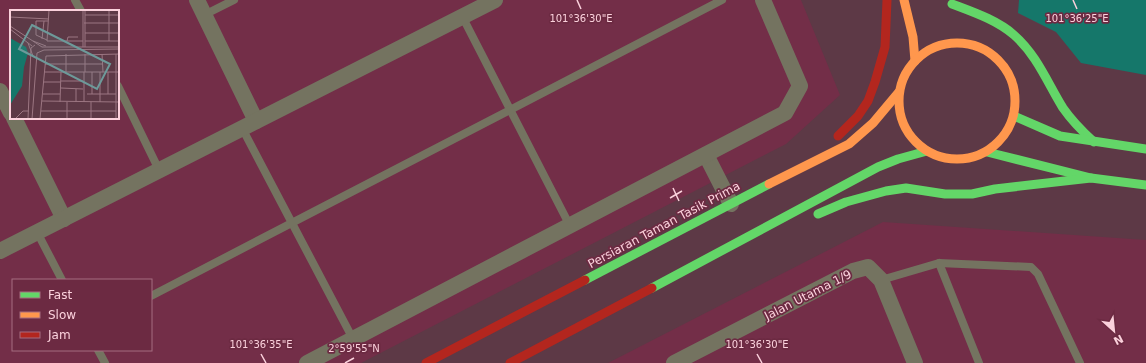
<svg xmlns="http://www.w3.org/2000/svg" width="1146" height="363" font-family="'DejaVu Sans',sans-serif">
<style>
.built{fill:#732e48;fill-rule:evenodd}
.water{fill:#15776a}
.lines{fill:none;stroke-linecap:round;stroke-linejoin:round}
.lane{stroke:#747360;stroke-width:8}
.street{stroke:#747360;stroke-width:16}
.fast{stroke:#63d668;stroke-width:9}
.slow{stroke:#ff974d;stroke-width:9}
.jam{stroke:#b3261e;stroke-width:9}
.ticks{fill:none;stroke:#fbd1dc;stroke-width:1.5}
.labels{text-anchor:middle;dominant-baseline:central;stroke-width:3.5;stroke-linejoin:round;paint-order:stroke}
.street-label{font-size:12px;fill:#fbd1dc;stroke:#6c2a42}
.inset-road{fill:none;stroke:#9c7682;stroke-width:1}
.view{fill:#6d9a9a;fill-opacity:0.15;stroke:#6d9a9a;stroke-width:2}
.inset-edge{fill:none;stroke:#fbd1dc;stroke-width:2}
.ticks-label{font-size:10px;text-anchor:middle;fill:#fbd1dc;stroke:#6c2a42;stroke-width:3.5;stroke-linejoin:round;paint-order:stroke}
</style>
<rect width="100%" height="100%" fill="#5d3946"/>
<!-- built -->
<g class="built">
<path d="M0,0H801L840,95L786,144L361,363H0ZM11,11H118V118H11ZM13,280H151V350H13Z"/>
<path d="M883,222L1146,240V363H608Z"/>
</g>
<!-- water -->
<path class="water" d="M1019,0H1146V75L1081,63L1056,32L1018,13Z"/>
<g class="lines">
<!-- lane -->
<g class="lane">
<path d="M75,0L81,11"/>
<path d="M204,15L234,0"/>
<path d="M462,16L570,226"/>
<path d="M118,86L159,170"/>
<path d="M242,128L353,339"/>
<path d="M37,232L62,280"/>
<path d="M939,263L979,363"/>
<path d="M881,280L939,263L1031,267L1038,274L1080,363"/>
<path d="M151,296L722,0"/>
<path d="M98,350L105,363"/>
</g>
<!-- street -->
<g class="street">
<path d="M197,0L256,121"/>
<path d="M0,91L11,113"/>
<path d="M14,118L64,219"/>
<path d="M706,155L731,204"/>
<path d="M0,251L495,0"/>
<path d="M307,363L785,113L800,86L763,0"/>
<path d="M674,363L853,271L868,267L881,280L915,363"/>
</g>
<!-- fast -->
<g class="fast">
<path d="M952,4C973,12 997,20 1014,35C1037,55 1048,84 1063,108C1072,121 1083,132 1094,142"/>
<path d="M1014,116L1060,136L1146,149"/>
<path d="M987,152L1091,178L1146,185"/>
<path d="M818,214L846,202L886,191L906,188L945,194H972L995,189L1091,178"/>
<path d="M585,280L769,184"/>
<path d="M652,288L878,167L898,159L927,151"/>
</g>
<!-- slow -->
<g class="slow">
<path d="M904,0L913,37L915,61"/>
<circle cx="957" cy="101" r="58"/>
<path d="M769,184L849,144L873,123L899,92"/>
</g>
<!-- jam -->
<g class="jam">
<path d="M838,136L858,116L868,101L875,82L885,47L887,0"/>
<path d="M426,363L585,280"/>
<path d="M510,363L652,288"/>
</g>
</g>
<!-- ticks -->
<path class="ticks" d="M577,0L581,9M1073,0L1077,9M673,188L679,201M670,198L682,191M261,354L266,363M757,354L762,363M345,363L354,358"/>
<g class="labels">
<!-- street labels -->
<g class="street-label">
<text transform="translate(664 225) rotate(-28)">Persiaran Taman Tasik Prima</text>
<text transform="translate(808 295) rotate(-27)">Jalan Utama 1/9</text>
</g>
</g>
<!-- overview -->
<g transform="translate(10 10)">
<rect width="109" height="109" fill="#5d3946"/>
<path d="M0,28L16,37L18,43L14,57L12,76L0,95Z" fill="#15776a"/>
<path class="inset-road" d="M39,0L37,31H73M99,0V31M75,5H109M0,7L39,9M34,11H26V25L37,30M74,13H109M0,16L32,37H109M0,19L22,36M75,23H109M32,29L34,11H38M23,31L36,36M57,31L58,27H68M75,31H109M18,33L23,46M73,37V0M75,37V0M27,43L34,40L109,39M56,44V62M75,44V62M92,44L93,62M35,54H93M35,62H109M90,62V92M51,71H73M34,72H51M51,78L73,79M33,84H50M77,84H106M82,84V62M98,84V62M32,91L109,92M50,92L51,62M66,92V79M74,92V62M81,92V109M31,101H106M5,109L13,101H19M18,109L21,38L25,35M22,109L27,43M30,109L36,46L109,44M57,109V92M106,109V44"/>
<path class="view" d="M22,15L100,54L87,79L9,39Z"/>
<rect width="109" height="109" class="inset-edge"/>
</g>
<g class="ticks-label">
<text x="581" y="22">101°36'30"E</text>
<text x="1077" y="22">101°36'25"E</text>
<text x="261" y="348">101°36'35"E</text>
<text x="757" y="348">101°36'30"E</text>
<text x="354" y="352">2°59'55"N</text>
</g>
<!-- legend -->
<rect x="12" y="279" width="140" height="72" fill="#6c2a42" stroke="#a56d80"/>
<rect x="20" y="292" width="20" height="6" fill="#63d668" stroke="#a56d80"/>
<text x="48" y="299" font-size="12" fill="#fbd1dc">Fast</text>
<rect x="20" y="312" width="20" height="6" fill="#ff974d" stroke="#a56d80"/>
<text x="48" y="319" font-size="12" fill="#fbd1dc">Slow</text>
<rect x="20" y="332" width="20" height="6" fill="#b3261e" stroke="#a56d80"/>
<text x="48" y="339" font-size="12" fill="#fbd1dc">Jam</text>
<!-- north arrow -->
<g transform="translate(1114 331) rotate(153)" stroke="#6c2a42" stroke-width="3" paint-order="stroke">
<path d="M0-3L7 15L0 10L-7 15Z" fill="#fbd1dc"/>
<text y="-6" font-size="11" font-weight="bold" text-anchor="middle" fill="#fbd1dc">N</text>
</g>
</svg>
